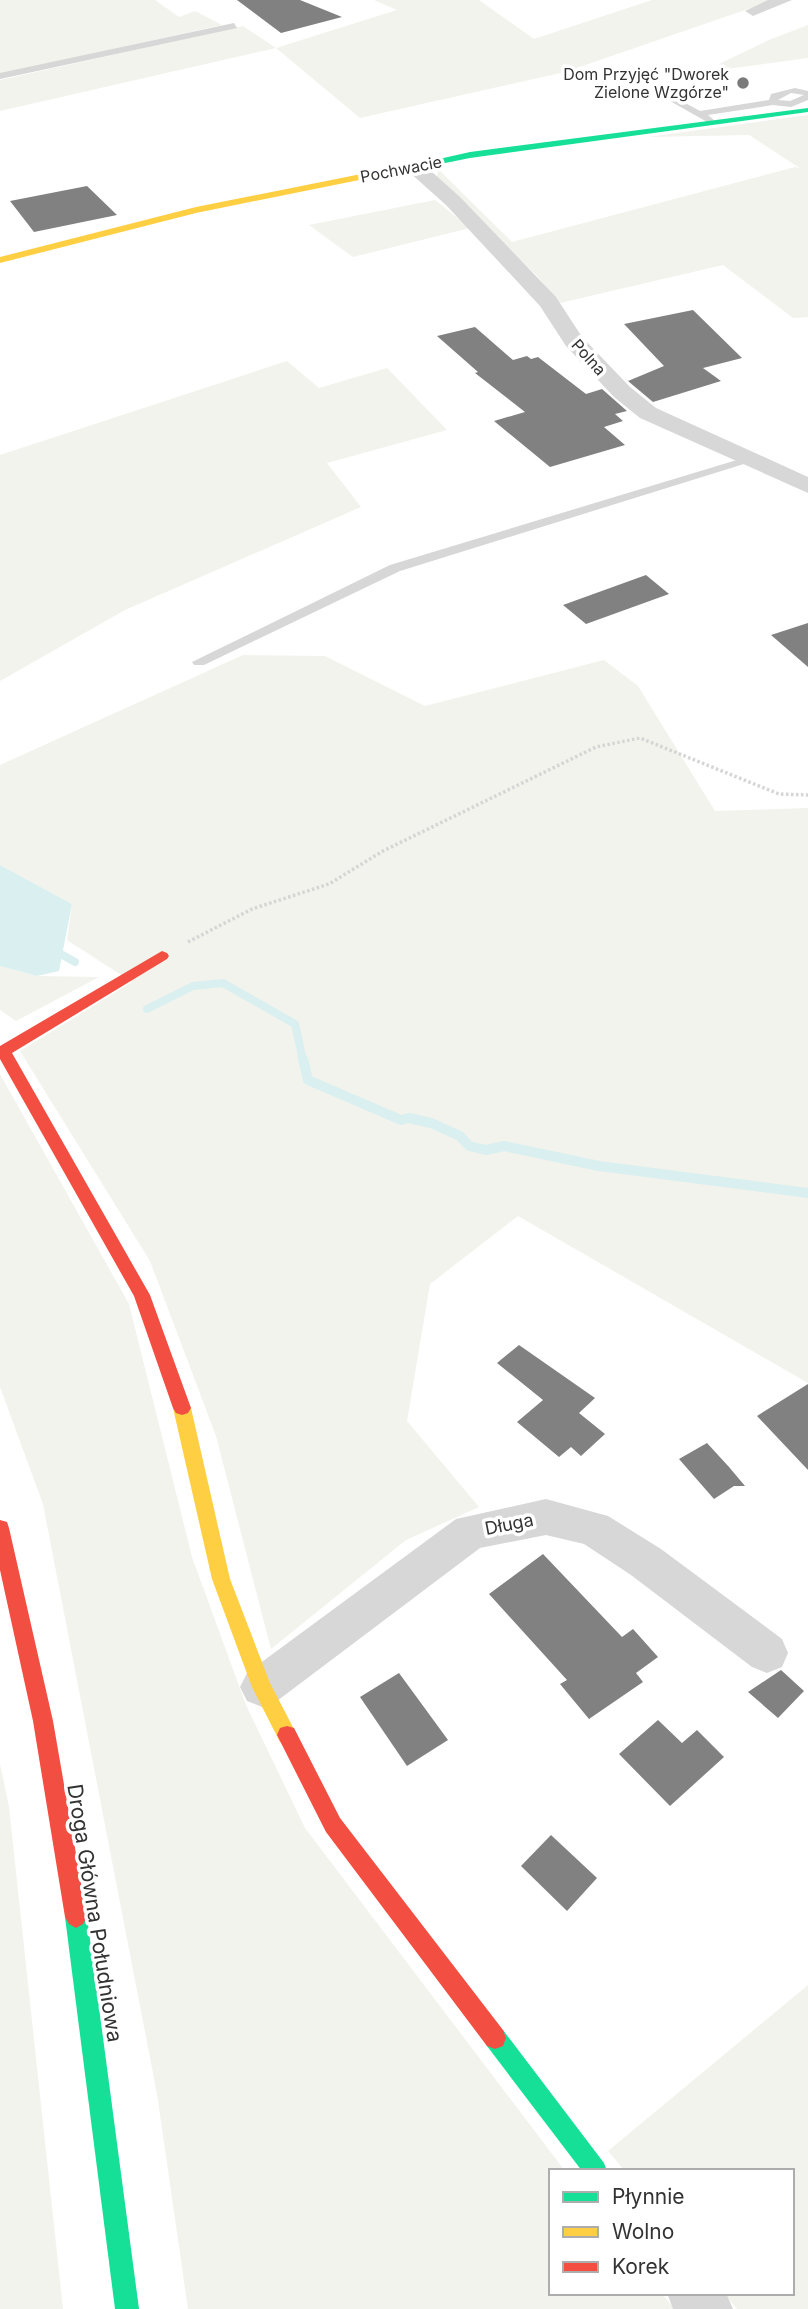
<svg xmlns="http://www.w3.org/2000/svg" width="808" height="2309" font-family="Inter,sans-serif">
<style>
.green{fill:#f2f3ec}
.water{fill:#daefef}
.lines{fill:none;stroke-linecap:round;stroke-linejoin:round}
.stream-far1{stroke:#daefef;stroke-width:8}
.stream{stroke:#daefef;stroke-width:10}
.building{fill:#818181}
.path{stroke:#d5d5d5;stroke-width:3.5;stroke-dasharray:2.5 2.5;stroke-linecap:butt}
.lane{fill:#d7d7d7;fill-rule:evenodd}
.street{fill:#d7d7d7;fill-rule:evenodd}
.fast{fill:#16e098;fill-rule:evenodd}
.slow{fill:#ffcf43;fill-rule:evenodd}
.jam{fill:#f24e42;fill-rule:evenodd}
.poi-dot{fill:#7a7a7a;stroke:#fff;stroke-width:2.5}
.labels{text-anchor:middle;dominant-baseline:central;stroke-width:7;stroke-linejoin:round;paint-order:stroke}
.far-poi-label{font-size:16px;fill:#333;stroke:#fff;text-anchor:end}
.far-street-label{font-size:16px;fill:#333;stroke:#fff}
.street-label{font-size:18px;fill:#333;stroke:#fff}
.near-street-label{font-size:21px;fill:#333;stroke:#fff}
</style>
<rect width="100%" height="100%" fill="#fff"/>
<!-- green -->
<g class="green">
<path d="M0,0H155L179,17L195,11L222,25L0,74Z"/>
<path d="M374,0H479L534,39L652,0H774L565,72L360,118L276,48L0,111V80L243,26L276,48L397,10Z"/>
<path d="M808,25V58L726,69L719,64L769,40Z"/>
<path d="M808,115V317L793,318L723,265L560,303L537,276L437,178L438,169L512,242L795,167L801,169L749,135L648,137Z"/>
<path d="M435,200L470,228L353,257L309,225Z"/>
<path d="M287,361L319,388L387,368L447,430L327,463L361,507L125,610L0,681V455Z"/>
<path d="M243,655L325,656L425,706L604,660L638,686L715,811L808,808V1383L518,1216L430,1284L407,1421L479,1507L406,1540L271,1649L216,1436L150,1261L20,1051L132,982L67,940L72,904L0,865V765Z"/>
<path d="M0,966L37,976L99,977L16,1021L0,1010Z"/>
<path d="M0,1074L129,1304L192,1557L246,1705L305,1828L565,2171H551V2293H662L674,2309H188L157,2094L43,1504L0,1387Z"/>
<path d="M0,1764L9,1807L63,2309H0Z"/>
<path d="M808,1985V2309H737L724,2293H792V2171H625L608,2151Z"/>
</g>
<!-- water -->
<path class="water" d="M0,865L72,904L59,971L37,976L0,966Z"/>
<g class="lines">
<!-- stream-far1 -->
<g class="stream-far1">
<path d="M52,949L75,962"/>
<path d="M147,1009L193,986L223,983L295,1024L303,1061"/>
</g>
<!-- stream -->
<path class="stream" d="M303,1059L308,1080L401,1120L409,1118L431,1123L460,1136L469,1146L486,1150L504,1146L599,1166L808,1193"/>
</g>
<!-- building -->
<g class="building">
<path d="M237,0H300L342,17L281,33Z"/>
<path d="M87,186L117,215L34,232L10,201Z"/>
<path d="M693,310L742,358L703,368L721,381L653,402L628,381L664,366L624,324Z"/>
<path d="M475,327L513,360L527,356L531,359L538,357L586,394L602,389L627,411L615,414L623,421L604,427L625,445L550,467L494,421L525,412L475,373L478,372L437,336Z"/>
<path d="M646,575L669,594L586,624L563,605Z"/>
<path d="M808,623V667L771,635Z"/>
<path d="M519,1345L595,1398L579,1413L605,1434L581,1456L571,1447L559,1457L517,1422L543,1400L497,1363Z"/>
<path d="M808,1384V1470L757,1416Z"/>
<path d="M707,1443L729,1467L745,1486H734L714,1499L679,1459Z"/>
<path d="M543,1554L622,1637L633,1629L658,1657L636,1673L643,1682L589,1719L560,1684L567,1680L489,1594Z"/>
<path d="M781,1670L804,1691L778,1718L748,1692Z"/>
<path d="M399,1673L448,1740L407,1766L360,1697Z"/>
<path d="M658,1720L682,1743L697,1730L724,1757L670,1806L619,1754Z"/>
<path d="M551,1835L597,1878L567,1911L521,1866Z"/>
</g>
<g class="lines">
<!-- path -->
<path class="path" d="M188,942L252,909L329,884L383,851L596,747L640,738L779,794L808,795"/>
<!-- lane -->
<g class="lane">
<path d="M234,23L237,28L0,79V73Z"/>
<path d="M795,88L808,91V100L791,107L773,105L708,115L714,120L709,123L670,101L678,99L700,111L769,100L771,94ZM791,93L804,95L790,101L778,100Z"/>
<path d="M750,456L760,459L400,571L204,665H194L192,662L390,565Z"/>
</g>
<!-- street -->
<g class="street">
<path d="M768,0H792L753,16L745,11Z"/>
<path d="M415,161L422,163L460,197L556,297L582,337L630,387L656,408L808,477V493L640,418L614,397L566,346L540,306L446,205L408,171L405,167Z"/>
<path d="M546,1499L608,1516L661,1549L782,1639L788,1653L782,1667L767,1673L752,1667L631,1575L584,1544L546,1535L480,1548L277,1701L262,1707L247,1701L240,1687L247,1673L456,1519Z"/>
<path d="M667,2293H726L733,2309H673Z"/>
</g>
<!-- fast -->
<g class="fast">
<path d="M808,108V112L470,158L381,176L377,173L470,152Z"/>
<path d="M76,1906L83,1910L87,1917L139,2309H115L65,1917L69,1910Z"/>
<path d="M495,2027L503,2030L604,2163L607,2171H582L487,2046L484,2038L487,2030Z"/>
</g>
<!-- slow -->
<g class="slow">
<path d="M381,170L385,173L384,175L196,213L0,263V257L196,207Z"/>
<path d="M182,1401L188,1403L191,1408L230,1579L270,1683L297,1735L294,1742L287,1744L280,1742L252,1687L212,1579L173,1408L176,1403Z"/>
</g>
<!-- jam -->
<g class="jam">
<path d="M162,951L167,953L169,956L167,959L12,1053L150,1295L191,1408L188,1413L182,1415L176,1413L173,1408L134,1296L0,1059V1046Z"/>
<path d="M0,1520L7,1522L9,1528L53,1721L87,1917L83,1924L76,1928L69,1924L65,1917L33,1721L0,1570Z"/>
<path d="M287,1726L294,1728L340,1818L503,2030L506,2038L503,2046L495,2049L487,2046L326,1832L277,1735L280,1728Z"/>
</g>
</g>
<!-- markers -->
<circle class="poi-dot" cx="743" cy="83" r="7"/>
<g class="labels">
<!-- far-poi labels -->
<g class="far-poi-label">
<text x="729" y="74">Dom Przyjęć "Dworek<tspan x="729" dy="18">Zielone Wzgórze"</tspan></text>
</g>
<!-- far-street labels -->
<g class="far-street-label">
<text transform="translate(401 169) rotate(-11)">Pochwacie</text>
<text transform="translate(589 357) rotate(48)">Polna</text>
</g>
<!-- street labels -->
<g class="street-label">
<text transform="translate(509 1524) rotate(-11)">Długa</text>
</g>
<!-- near-street labels -->
<g class="near-street-label">
<text transform="translate(95 1913) rotate(81)">Droga Główna Południowa</text>
</g>
</g>
<!-- legend -->
<rect x="549" y="2169" width="245" height="126" fill="#ffffff" stroke="#adadad" stroke-width="2"/>
<rect x="563" y="2192" width="35" height="10" fill="#16e098" stroke="#adadad" stroke-width="2"/>
<text x="612" y="2204" font-size="21" fill="#333333">Płynnie</text>
<rect x="563" y="2227" width="35" height="10" fill="#ffcf43" stroke="#adadad" stroke-width="2"/>
<text x="612" y="2239" font-size="21" fill="#333333">Wolno</text>
<rect x="563" y="2262" width="35" height="10" fill="#f24e42" stroke="#adadad" stroke-width="2"/>
<text x="612" y="2274" font-size="21" fill="#333333">Korek</text>
</svg>
